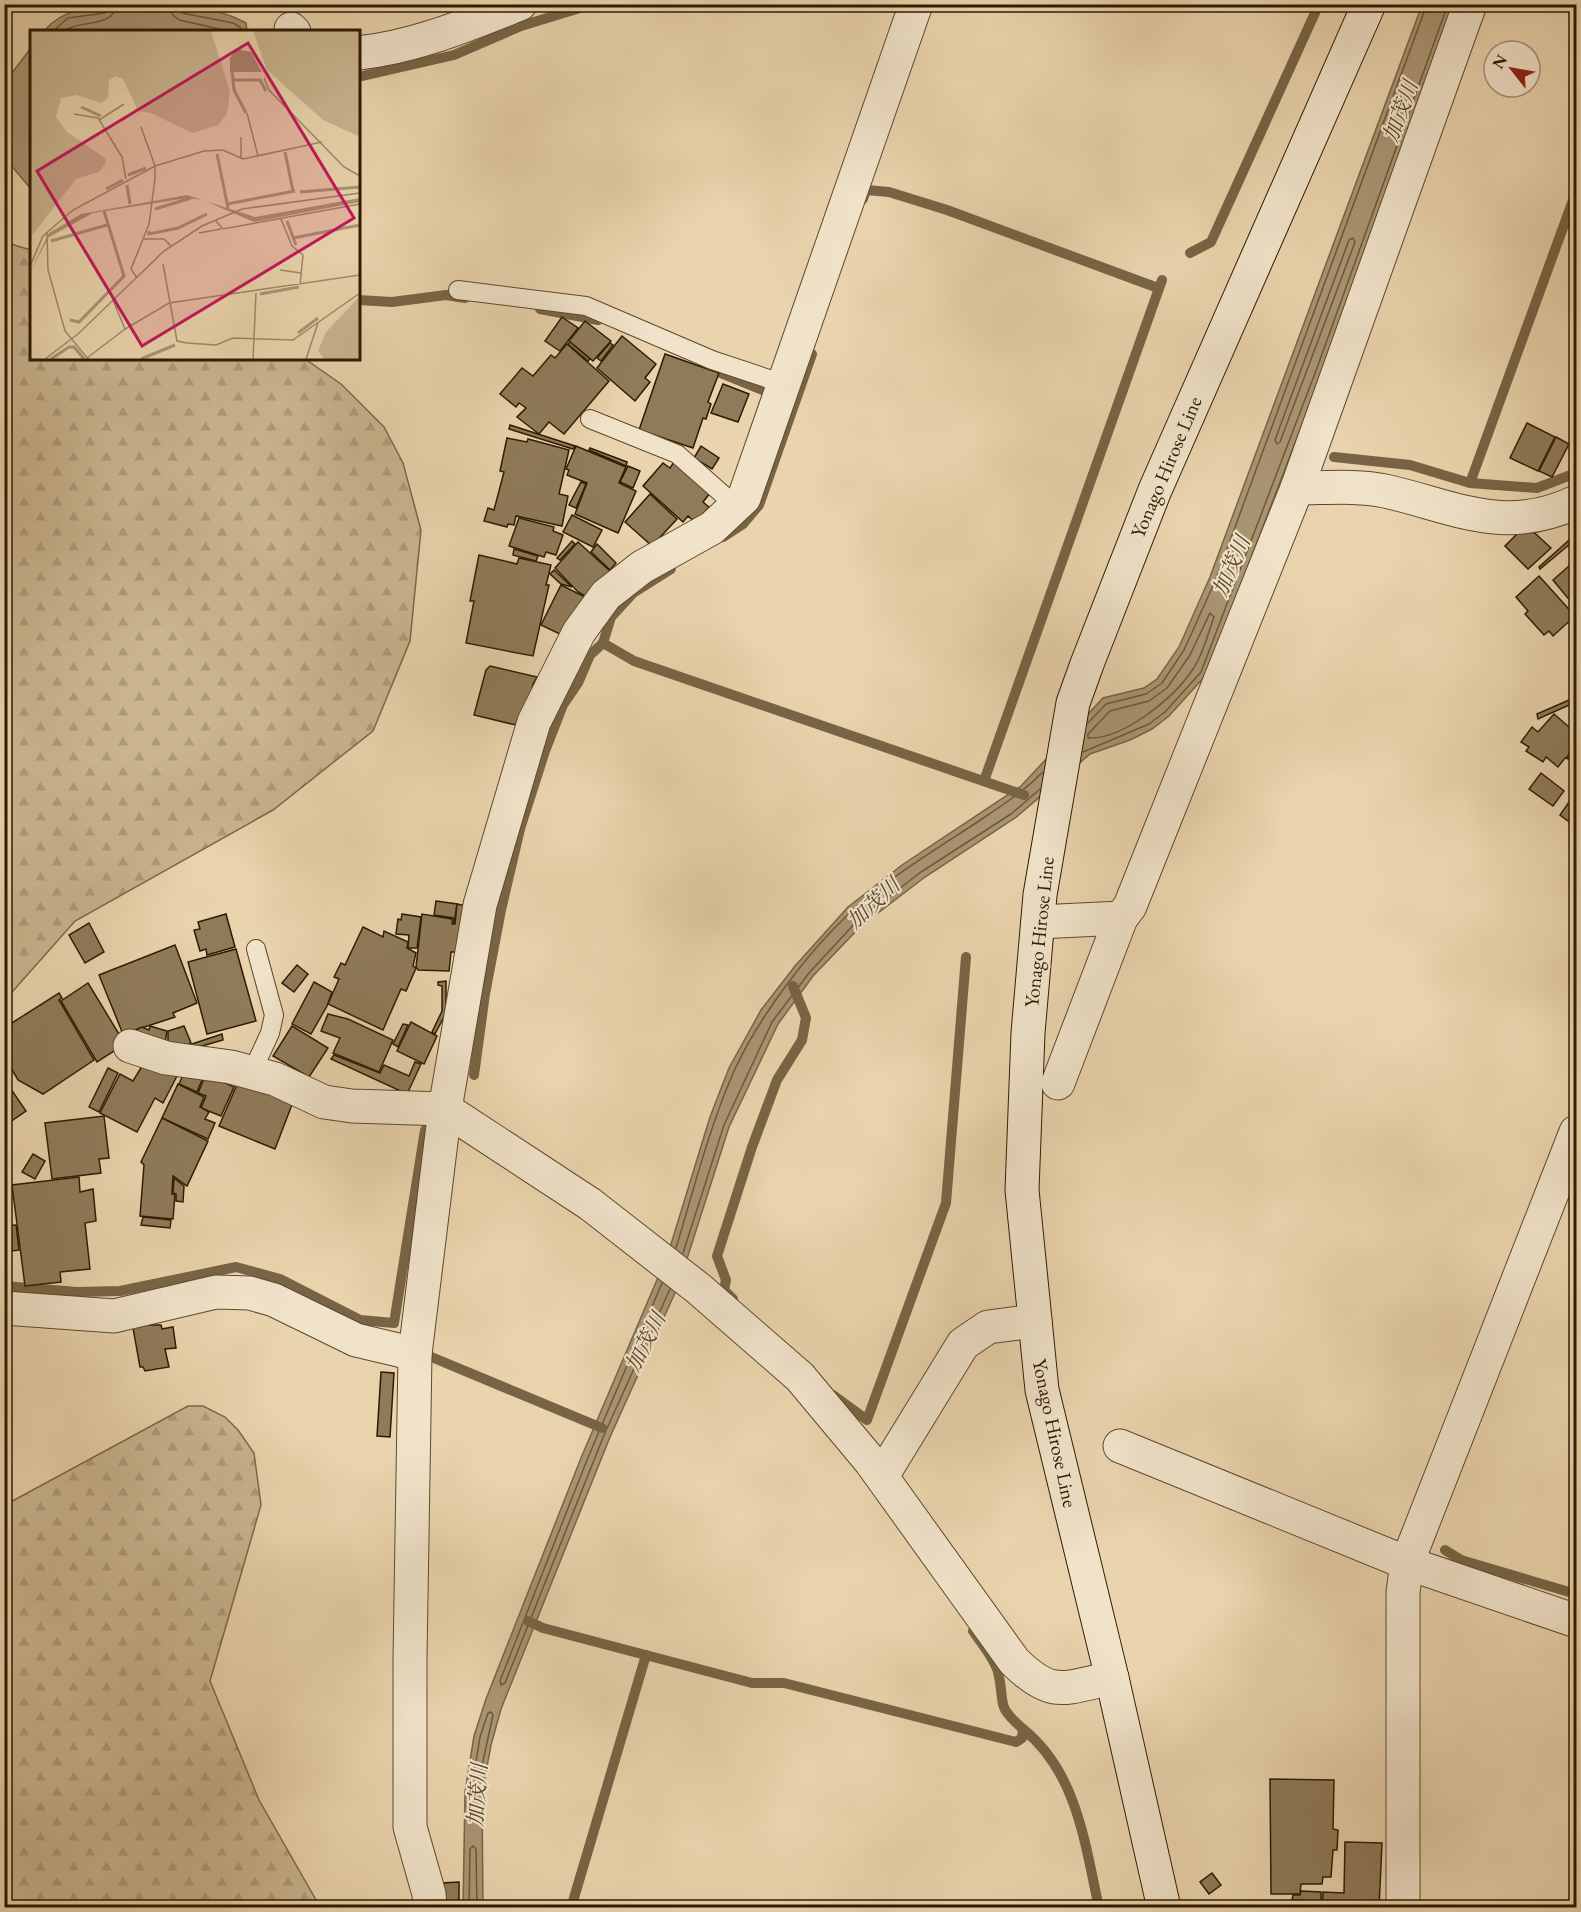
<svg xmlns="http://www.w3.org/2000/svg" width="1581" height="1912" font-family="'EB Garamond','Noto Serif JP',serif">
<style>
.forest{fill:url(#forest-firs);stroke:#7c6848;stroke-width:1.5}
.water{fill:#aa9573;stroke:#786445;stroke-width:1.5}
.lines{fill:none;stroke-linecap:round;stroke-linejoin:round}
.shore{stroke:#6c583a;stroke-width:1.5}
.stream{stroke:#786445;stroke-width:10}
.building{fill:#8f7b5a;stroke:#2d1b01;stroke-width:1.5}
.service-casing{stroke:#5c492c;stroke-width:20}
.minor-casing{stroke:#5c492c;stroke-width:35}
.secondary-casing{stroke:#2d1b01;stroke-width:35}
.service{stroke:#f1e3ca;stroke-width:18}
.minor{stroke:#f1e3ca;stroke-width:33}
.secondary{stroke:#f1e3ca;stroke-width:33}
.labels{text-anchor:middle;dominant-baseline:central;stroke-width:4.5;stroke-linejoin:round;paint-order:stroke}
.street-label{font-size:20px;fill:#2d1b01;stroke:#f1e3ca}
.water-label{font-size:21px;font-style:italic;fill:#594629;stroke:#f1e3ca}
.inset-river{fill:none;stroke:#aa9573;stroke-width:3}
.inset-road{fill:none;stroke:#9e8a68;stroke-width:1.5}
.view{fill:#c2185b;fill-opacity:0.15;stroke:#c2185b;stroke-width:3}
.inset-edge{fill:none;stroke:#2d1b01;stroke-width:3}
</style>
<defs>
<pattern id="forest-firs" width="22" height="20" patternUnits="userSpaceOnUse" patternTransform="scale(1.5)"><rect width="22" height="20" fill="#cab590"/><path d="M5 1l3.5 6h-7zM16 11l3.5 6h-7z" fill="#ae9b7a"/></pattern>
</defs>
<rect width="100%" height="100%" fill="#ead4ad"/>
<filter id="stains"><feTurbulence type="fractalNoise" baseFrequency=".00333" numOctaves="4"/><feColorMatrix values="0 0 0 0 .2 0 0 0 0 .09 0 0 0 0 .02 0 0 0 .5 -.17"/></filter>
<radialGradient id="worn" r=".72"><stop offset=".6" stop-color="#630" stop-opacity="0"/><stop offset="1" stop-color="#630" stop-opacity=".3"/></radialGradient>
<!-- forest -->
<g class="forest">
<path d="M4,242L31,250L32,358L305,359L341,384L384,427L403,463L421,530L410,641L373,731L273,810L75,921L5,1000Z"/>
<path d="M188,1406H203L225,1417L238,1430L254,1453L261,1505L210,1681L259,1800L320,1907H5V1505Z"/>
</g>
<!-- water -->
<g class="water">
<path d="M1422,5H1455L1323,370L1206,675L1169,716L1152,729L1130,740L1090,754L1015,818L925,877L861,926L813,976L778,1024L729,1127L679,1284L610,1437L501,1709L491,1745L482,1794L483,1907L463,1908L465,1792L474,1736L486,1699L581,1458L668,1254L710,1117L729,1068L761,1010L795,966L848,907L902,865L1021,786L1103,698L1144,688L1157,679L1179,647L1210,577Z"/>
<path d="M134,6C170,7 214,4 246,23L247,31H44C66,4 102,7 134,6Z"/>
<path d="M31,48V189L4,157L5,82Z"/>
</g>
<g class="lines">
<!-- shore -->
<g class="shore">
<path d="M170,4L172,14L179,20L233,32"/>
<path d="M177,4L182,13L233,23L240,27L241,32"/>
<path d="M52,32L68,18L105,13L109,4"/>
<path d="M63,32C78,19 115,29 116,4"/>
<path d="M1353,238L1355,242L1280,442L1277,444L1275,440L1349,240Z"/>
<path d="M1210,613L1214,617C1208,633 1203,655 1193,669C1175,697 1123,740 1088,738V734L1110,711L1149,701L1167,688L1190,655Z"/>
<path d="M1088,723L1106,704L1146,694L1162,683L1184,650L1216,579L1427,4"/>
<path d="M1083,752L1149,724L1165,712L1201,672L1317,368L1448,4"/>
<path d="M676,1248C694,1189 709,1128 734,1071C759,1017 808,951 852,911C891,876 938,848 982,819C1004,804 1024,791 1043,772"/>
<path d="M683,1253L724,1125L772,1022L809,973L857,921L921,872L1011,814L1040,789"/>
<path d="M662,1283L587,1460L500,1681L501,1685L505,1683L604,1435L670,1289"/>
<path d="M491,1712L493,1715L480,1775L476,1777L474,1774L480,1737L488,1713Z"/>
<path d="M469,1908L470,1849L473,1846L476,1849L477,1908"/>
</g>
<!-- stream -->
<g class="stream">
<path d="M358,77L454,55L521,26L593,4"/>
<path d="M863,199L866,190L889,192L947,210L1158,288"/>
<path d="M1190,253L1211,242L1319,4"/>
<path d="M358,300L392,302L446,295L465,298"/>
<path d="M540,309L598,320"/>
<path d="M706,367L775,395"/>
<path d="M1334,457L1410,465L1470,483L1537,488L1576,473"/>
<path d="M1470,483L1576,192"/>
<path d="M723,537L743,524L759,505L812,354"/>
<path d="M603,643L634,661L1024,795"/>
<path d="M984,781L1162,280"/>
<path d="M474,1075L485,994L501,910L520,829L545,751L563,705L578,683L590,655L603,643L611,617L633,593L671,569"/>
<path d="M4,1286L77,1292L120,1291L236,1267L280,1279L360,1320L394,1323L425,1130"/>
<path d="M733,1299L724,1290L726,1280L717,1256L752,1147L777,1080L802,1040L806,1018L793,986"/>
<path d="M429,1356L602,1428"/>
<path d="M833,1395L867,1420L946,1203L966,957"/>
<path d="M1445,1550L1461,1560L1576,1594"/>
<path d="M528,1621L543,1628L752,1683H784L1016,1742L1022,1738L1023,1729C1077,1772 1085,1844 1099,1908"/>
<path d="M973,1631C981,1643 994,1658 998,1672C1006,1704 994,1704 1023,1729"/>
<path d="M571,1908L646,1655"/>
</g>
</g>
<!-- building -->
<g class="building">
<path d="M562,317L578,328L560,351L545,341Z"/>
<path d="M585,321L611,341L593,361L569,341Z"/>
<path d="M622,336L656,364L645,378L650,382L635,401L597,368Z"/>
<path d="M570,342L590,359L588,361L568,344Z"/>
<path d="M610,343L613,345L601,361L597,358Z"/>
<path d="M567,344L609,381L564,434L549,422L539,434L517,417L526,408L519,403L516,407L500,394L522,368L533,376L551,355L555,358Z"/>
<path d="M665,354L719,373L708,402L711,404L706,419L703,418L693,448L639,430Z"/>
<path d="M723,384L749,394L738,422L711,413Z"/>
<path d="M1527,423L1555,437L1538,471L1510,458Z"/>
<path d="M510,425L575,446L573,449L509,429Z"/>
<path d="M1556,437L1569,444L1552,477L1539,471Z"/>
<path d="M507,438L527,442L528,439L569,450L559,494L568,496L562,526L516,516L514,525L508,524L507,527L484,521L488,508L494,510L504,472L500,471Z"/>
<path d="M576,446L626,467L619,483L636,491L618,533L575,514L587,483L567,475L569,470L566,469Z"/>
<path d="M701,446L719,458L712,469L694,458Z"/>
<path d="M590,448L627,462L626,466L589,450Z"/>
<path d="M674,462L710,493L703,502L709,507L696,523L688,516L683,522L643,486L663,463L670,468Z"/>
<path d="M628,466L640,471L633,488L620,482Z"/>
<path d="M581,482L586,484L576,508L569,505Z"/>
<path d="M650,494L677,519L652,546L625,522Z"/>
<path d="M572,515L602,530L593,547L563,532Z"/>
<path d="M519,518L554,527L553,531L563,535L556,555L546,552L544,557L509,546Z"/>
<path d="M1526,525L1551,548L1528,569L1505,546Z"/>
<path d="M1576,534V539L1540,569L1539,567Z"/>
<path d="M572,541L575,544L560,560L557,558Z"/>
<path d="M578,542L611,572L587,597L578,592L555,568Z"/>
<path d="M597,544L616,563L610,570L591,552Z"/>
<path d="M514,549L538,556L536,561L513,555Z"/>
<path d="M479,555L517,564L519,558L551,565L546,585H549L533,656L466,643L474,601H470Z"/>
<path d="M1576,560V608L1553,580Z"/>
<path d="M554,570L572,587L561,584L550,574Z"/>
<path d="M1539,576L1575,616L1553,636L1549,631L1544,635L1525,614L1528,611L1516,597Z"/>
<path d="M561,585L585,597L566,637L541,625Z"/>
<path d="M490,666L537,677L533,684L528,712L520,726L474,715L486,670Z"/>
<path d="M1576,697V702L1538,719L1537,714Z"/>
<path d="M1554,714L1576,733V745L1567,757L1569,759L1565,758L1558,767L1546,757L1543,762L1526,751L1529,747L1521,742L1532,727L1538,732Z"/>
<path d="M1576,746V764L1568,757Z"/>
<path d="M1541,773L1564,791L1553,806L1529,789Z"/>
<path d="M1576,792V827L1560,815Z"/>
<path d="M436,901L457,904L454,924L453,918L434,915Z"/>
<path d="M457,904L467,906L461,952H451L449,971L418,970L416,967L422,914L452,919V924H455Z"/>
<path d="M226,914L235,947L207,955L206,949L200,951L194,930L200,929L198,922Z"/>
<path d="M402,914L421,917L417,948H408L409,935L396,934L398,919L401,920Z"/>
<path d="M89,923L104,952L85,963L69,935Z"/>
<path d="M363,927L383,937L384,931L408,942L407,948L416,953L413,966L416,968L406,991L401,989L383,1030L328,1004L339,979L334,977L341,963L345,965Z"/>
<path d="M175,945L197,1003L173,1013L175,1017L123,1034L99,975Z"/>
<path d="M236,949L256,1021L207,1034L188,962Z"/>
<path d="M297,965L308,974L294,992L282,983Z"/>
<path d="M446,981V1013L435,1034L432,1032L442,1011V986L438,985V982Z"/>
<path d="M314,982L332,992L327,1006L311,1034L292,1024Z"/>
<path d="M88,983L125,1044L97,1062L61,1001Z"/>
<path d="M59,993L62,998L59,1000L94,1060L43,1094L18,1080L4,1056V1028Z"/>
<path d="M328,1014L348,1019L393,1040L379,1072L333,1053L340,1038L321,1031Z"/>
<path d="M411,1022L437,1036L424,1064L397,1051Z"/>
<path d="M403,1024L408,1025L398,1047L393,1044Z"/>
<path d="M150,1026L167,1031L164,1049L124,1035L142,1027L149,1030Z"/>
<path d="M184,1026L191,1043L173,1053L168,1042V1031Z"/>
<path d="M292,1026L328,1048L309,1077L273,1056Z"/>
<path d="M222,1034L223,1040L191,1049L189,1045Z"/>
<path d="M334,1055L380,1073L384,1065L409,1076L415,1062L421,1064L407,1094L331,1059Z"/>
<path d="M147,1058L178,1074L163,1103L155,1098L137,1132L100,1113L120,1074L133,1081Z"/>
<path d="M108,1068L118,1073L99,1112L89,1107Z"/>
<path d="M184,1072L204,1075L197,1092L179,1084Z"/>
<path d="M206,1074L234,1087L221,1116L201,1108L206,1096L198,1093Z"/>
<path d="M4,1079L26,1111L4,1126Z"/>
<path d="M239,1080L293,1102L275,1149L219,1126Z"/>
<path d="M178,1084L204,1097L200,1107L209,1112L205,1119L215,1123L208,1139L162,1118Z"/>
<path d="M104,1116L109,1158L99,1159L101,1173L52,1179L45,1123Z"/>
<path d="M162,1118L208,1141L187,1186L173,1176L172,1194H175L173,1219L140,1216L144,1165L141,1162Z"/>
<path d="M33,1154L45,1161L35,1179L22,1172Z"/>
<path d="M79,1177L80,1192L93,1189L96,1221L85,1223L90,1269L60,1272L61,1282L25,1286L12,1185Z"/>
<path d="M174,1178L184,1186L183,1202L176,1201V1194L173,1193Z"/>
<path d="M143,1217L171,1220L170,1228L141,1225Z"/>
<path d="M16,1225L19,1250L4,1252V1226Z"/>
<path d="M146,1325H161L162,1329L173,1327L176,1348L165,1349L169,1367L145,1371L143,1367H140L133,1328Z"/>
<path d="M381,1372L394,1373L390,1437L377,1436Z"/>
<path d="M1270,1779L1334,1780L1333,1829L1338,1830L1337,1850H1333L1331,1877H1323L1322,1884H1301L1300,1894H1271Z"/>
<path d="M1345,1842L1382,1843L1379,1908H1322L1323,1892L1344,1893Z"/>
<path d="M1212,1873L1221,1885L1209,1894L1200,1882Z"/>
<path d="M459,1882V1908H441V1883Z"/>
<path d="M1301,1891L1321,1892V1901L1292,1900L1293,1895H1300Z"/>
<rect x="1292" y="1902" width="30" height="6"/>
</g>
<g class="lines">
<!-- service casing -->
<g class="service-casing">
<g id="service">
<path d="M458,290L586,306L712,360L784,384"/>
<path d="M590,419L677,454L736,506"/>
<path d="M252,1072L270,1033L274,1015L256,949"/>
</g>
</g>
<!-- minor casing -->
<g class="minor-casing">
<g id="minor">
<path d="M291,29L294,32"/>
<path d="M358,53C415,47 467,25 520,4"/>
<path d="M1297,488C1326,488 1357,485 1385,491C1456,507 1504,536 1576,502"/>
<path d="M1038,922L1121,918L1130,906L1297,488L1470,4"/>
<path d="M130,1046L166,1058L231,1067L275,1079L324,1102L352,1106L445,1109L590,1204L699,1289L800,1377L871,1462L1014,1661C1052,1699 1064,1688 1112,1678"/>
<path d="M1058,1083L1121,918"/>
<path d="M4,1308L114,1316L216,1292L250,1293L274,1300L356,1340L415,1354"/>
<path d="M1120,1446L1407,1563L1576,1621"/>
<path d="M882,1476L963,1344L988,1327L1035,1321"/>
<path d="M430,1908L429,1894L410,1827V1658L415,1354L445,1109L480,905L534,722L579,632L606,595L642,567L712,528L744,498L916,4"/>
<path d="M1403,1908V1592L1407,1563L1576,1132"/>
</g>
</g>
<!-- secondary casing -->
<g class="secondary-casing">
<path id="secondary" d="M1164,1908L1112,1678L1042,1390L1022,1190L1028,1033L1040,895L1073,703L1087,664L1155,490L1369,4"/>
</g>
<!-- service -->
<use href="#service" class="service"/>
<!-- minor -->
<use href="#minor" class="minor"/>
<!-- secondary -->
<use href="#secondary" class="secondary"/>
</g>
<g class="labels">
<!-- street labels -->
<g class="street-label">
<text transform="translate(1166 467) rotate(-67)">Yonago Hirose Line</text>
<text transform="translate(1039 932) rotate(-84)">Yonago Hirose Line</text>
<text transform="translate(1055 1433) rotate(78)">Yonago Hirose Line</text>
</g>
<!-- water labels -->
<g class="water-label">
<text transform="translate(1400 111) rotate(-70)">加茂川</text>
<text transform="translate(1231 566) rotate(-67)">加茂川</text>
<text transform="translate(873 903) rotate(-43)">加茂川</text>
<text transform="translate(645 1342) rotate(-63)">加茂川</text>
<text transform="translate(477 1795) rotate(-86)">加茂川</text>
</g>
</g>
<!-- overview -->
<g transform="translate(30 30)">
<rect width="330" height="330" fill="#ead4ad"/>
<path d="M0,1H181L200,62L197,84L188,95L162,103L121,83L108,81L93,49L86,46L79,50L78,68L71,73L46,65L31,68L26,87L37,102L75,128L76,133L69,142L46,149L0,208ZM223,1H330V107L293,90L237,40ZM330,266V329H294L288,321L296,302Z" fill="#cab590"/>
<path d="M207,19L221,22L232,42H200V28ZM157,165L225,187L330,168V172L224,192L173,170L157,168L63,183L19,207L0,242L19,203L51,184Z" fill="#aa9573"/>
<path class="inset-river" d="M202,41L204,60L216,83M202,50H230L236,61M51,77L71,86M255,122L263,161M187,124L198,178M98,145L116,138M97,155L100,174M76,159L93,150M270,162L330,157M197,174L265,161M125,179L161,168M257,191L266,215M119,201V204L148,198L177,184M263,208L330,195M21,211L77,195M230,264L269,257M40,290L49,292L94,246L74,181M268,303L288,288M21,329L39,317H44L54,329M111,329L145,315"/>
<path class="inset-road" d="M234,48L239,60L314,137L330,146M217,83L228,126M44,84L68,88L92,127L96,149M69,90L94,74M211,107V129M251,189L262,216L273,225L270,255M185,190L193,199L330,174M17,203L18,240L35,301L58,329M169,203L191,199M114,209H134L141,216M133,234L147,311L157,313L186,315L203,308L263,310L330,263M0,236L13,206L43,180L125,136L174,121L193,120L213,129L292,112M250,240L271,243M107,248L101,239L119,194L125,149V136L111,97M83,270L95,299M57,328L95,299L139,273L330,245M15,329L48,304L134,221L172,196L212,179L330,163M223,329L226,263M276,329L288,293"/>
<path class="view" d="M218,13L324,188L112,316L7,141Z"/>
<rect width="330" height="330" class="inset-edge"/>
</g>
<!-- margin -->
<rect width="1581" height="1912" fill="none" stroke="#ead4ad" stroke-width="24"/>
<rect x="6" y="6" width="1569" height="1900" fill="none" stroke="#2d1b01" stroke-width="3"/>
<rect x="12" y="12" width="1557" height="1888" fill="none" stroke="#2d1b01" stroke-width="1.5"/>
<!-- north arrow -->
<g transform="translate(1512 69) rotate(301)"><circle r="28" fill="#f1e3ca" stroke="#a3937a" stroke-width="1.5"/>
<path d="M0-4.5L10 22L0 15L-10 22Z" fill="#8f2418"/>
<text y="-9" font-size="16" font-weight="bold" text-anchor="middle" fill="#2d1b01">N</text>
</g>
<rect width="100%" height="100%" filter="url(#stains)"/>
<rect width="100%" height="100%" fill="url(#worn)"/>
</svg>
